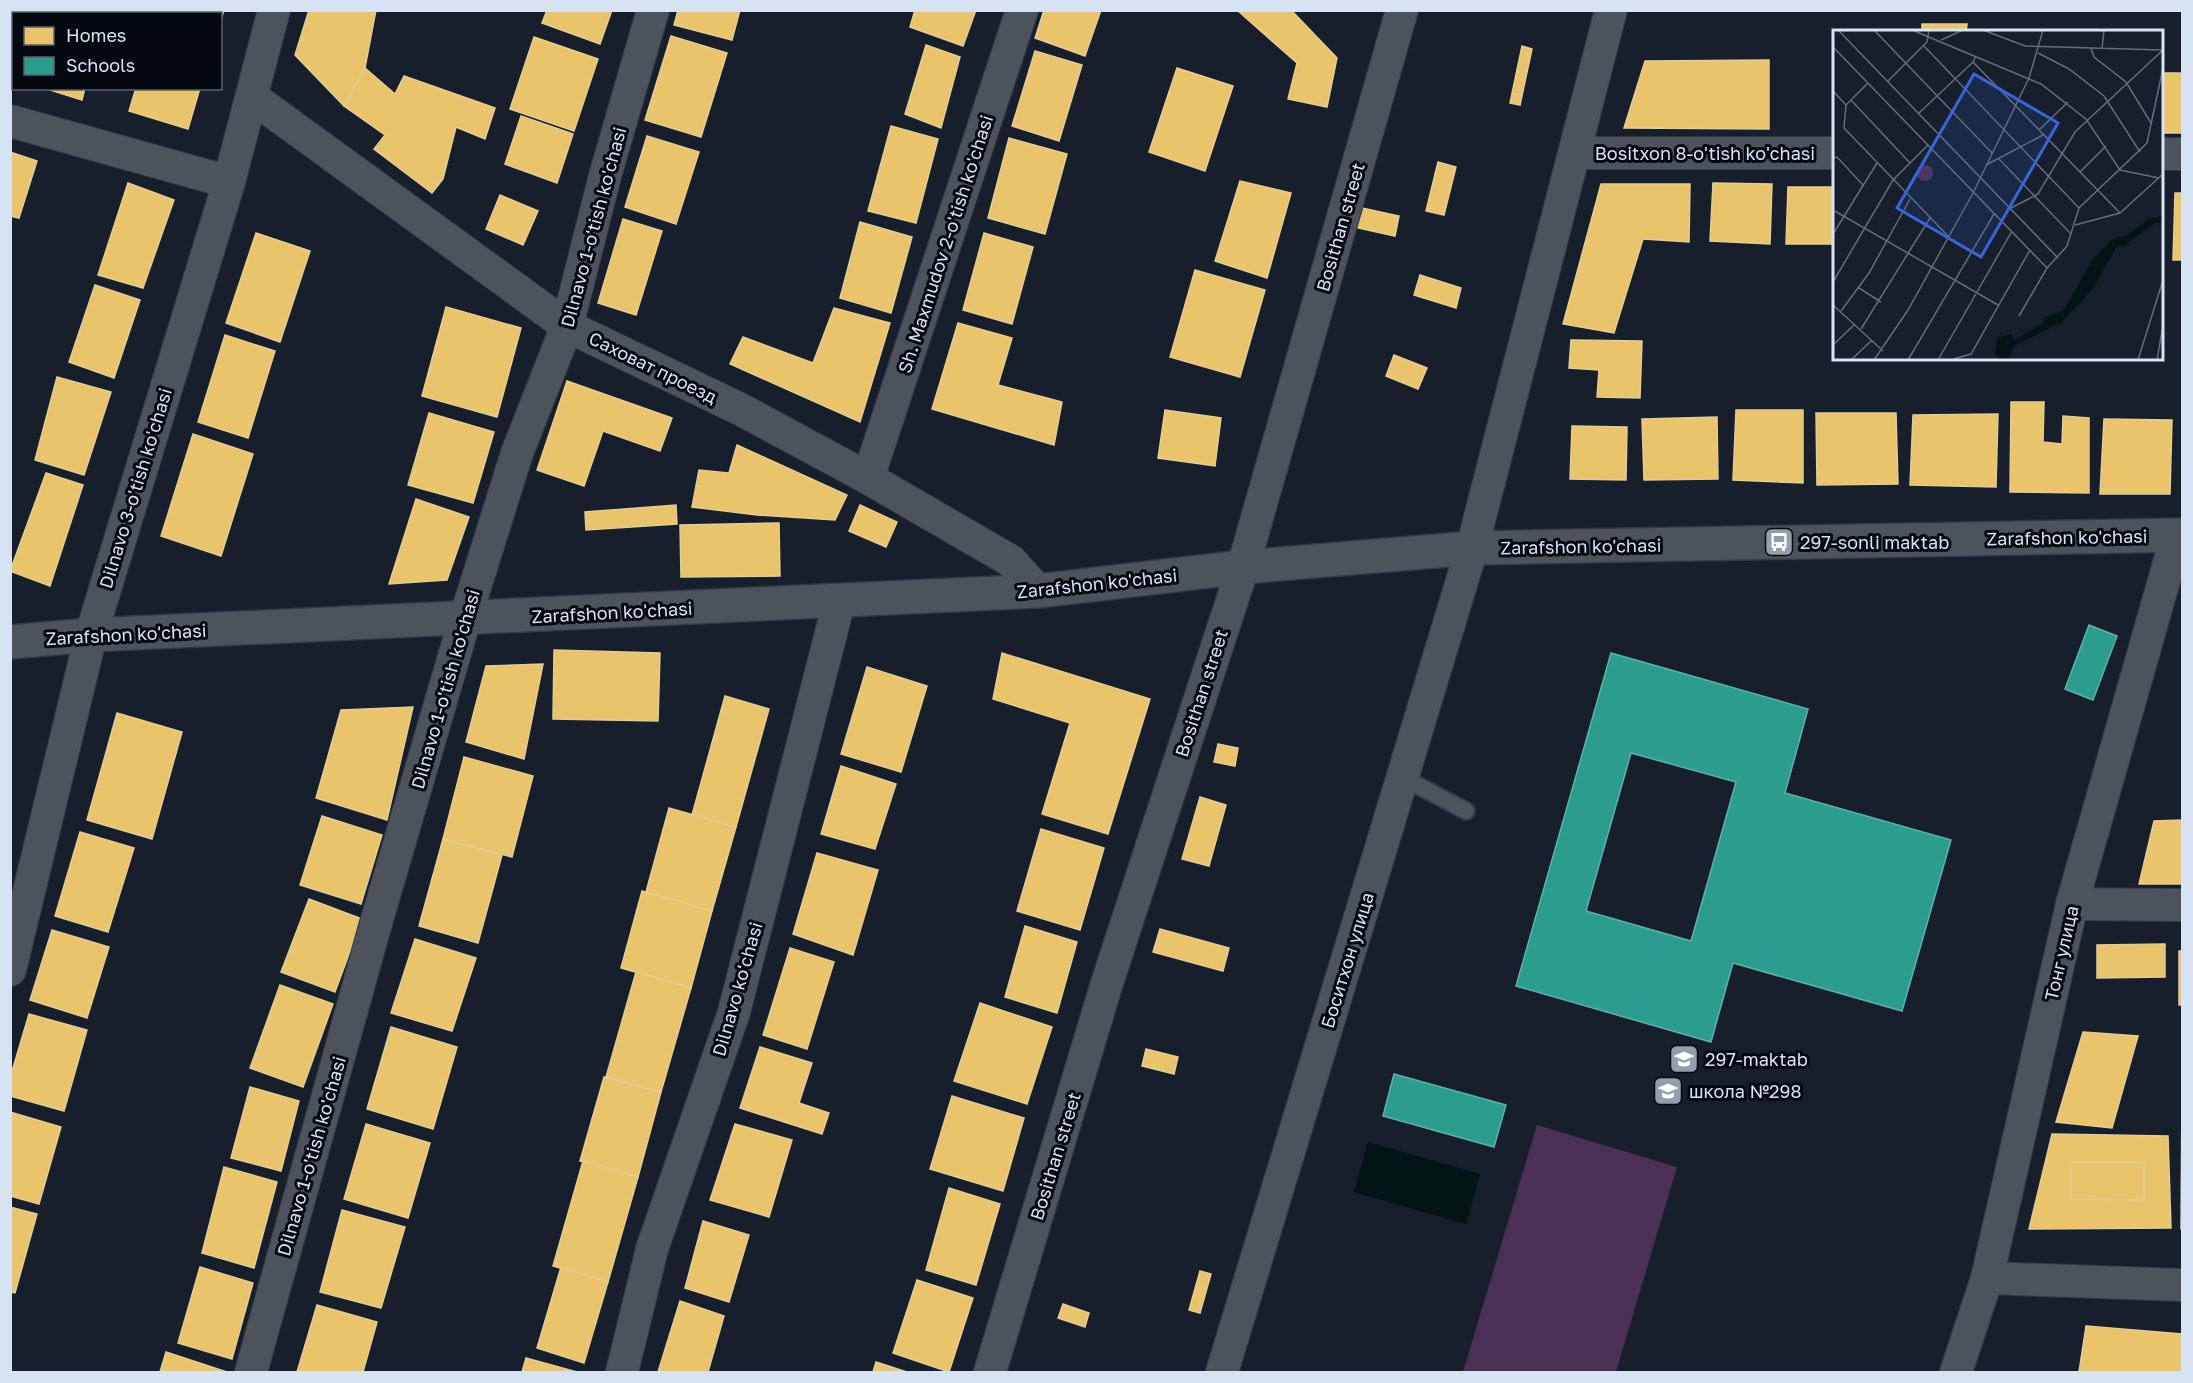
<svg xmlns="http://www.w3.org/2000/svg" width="2193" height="1383" font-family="'Golos Text',sans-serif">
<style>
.green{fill:#4c2f54}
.water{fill:#021414}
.homes{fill:#e9c46a;stroke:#e4cd93;stroke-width:1.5}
.schools{fill:#2a9d8f;stroke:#5eb2ad;stroke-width:1.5;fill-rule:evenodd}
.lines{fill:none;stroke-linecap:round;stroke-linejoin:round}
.service-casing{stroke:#333944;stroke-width:20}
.minor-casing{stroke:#333944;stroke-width:34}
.tertiary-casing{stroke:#333944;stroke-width:36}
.service{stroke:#4c535c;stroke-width:16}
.minor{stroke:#4c535c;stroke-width:32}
.tertiary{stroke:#4c535c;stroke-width:33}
.labels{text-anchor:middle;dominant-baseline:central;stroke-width:6;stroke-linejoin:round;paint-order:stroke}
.street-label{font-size:18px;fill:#d7e3f3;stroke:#030811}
.poi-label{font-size:18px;fill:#d7e3f3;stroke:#030811;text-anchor:start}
.inset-road{fill:none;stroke:#636d7b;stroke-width:1.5}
.view{fill:#3964dc;fill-opacity:0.15;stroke:#3964dc;stroke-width:3}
.inset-edge{fill:none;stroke:#d7e3f3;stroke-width:3}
</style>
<rect width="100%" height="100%" fill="#161f2b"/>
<!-- green -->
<path class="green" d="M1537,1125L1677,1167L1616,1372H1463Z"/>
<!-- water -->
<path class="water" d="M1368,1142L1480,1174L1466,1224L1354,1192Z"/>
<!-- homes -->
<g class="homes">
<path d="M160,10H224L220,23V14H159Z"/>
<path d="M309,10H376L365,68L344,106L295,55Z"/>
<path d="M547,10H612L600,44L542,23Z"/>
<path d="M678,10H740L732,40L674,25Z"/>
<path d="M915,10H976L963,46L910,27Z"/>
<path d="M1044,10H1101L1085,56L1035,38Z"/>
<path d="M1237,10H1291L1337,58L1327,107L1288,99L1297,63Z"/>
<path d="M10,11L19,14H14V80L10,79Z"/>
<path d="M1922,24H1967L1966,32H1922Z"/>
<path d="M671,36L727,53L701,137L645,120Z"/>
<path d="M534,37L598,59L574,131L510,109Z"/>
<path d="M926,45L960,57L941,128L905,114Z"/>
<path d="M1522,46L1532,49L1520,105L1510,103Z"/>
<path d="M1035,51L1082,65L1059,141L1012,126Z"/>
<path d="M1769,60V129L1624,128L1645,61Z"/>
<path d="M365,68L395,94L404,76L495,108L485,139L456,127L443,179L432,193L374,149L385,135L344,106Z"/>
<path d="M1177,68L1233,86L1205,171L1149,152Z"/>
<rect x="2162" y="73" width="20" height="60"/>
<path d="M44,88H85L82,100Z"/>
<path d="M136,88H200L188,129L129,111Z"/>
<path d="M521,116L573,134L557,183L505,164Z"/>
<path d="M891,126L938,139L916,223L868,211Z"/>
<path d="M647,136L699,152L676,224L625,207Z"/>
<path d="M1009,138L1067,154L1045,234L988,218Z"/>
<path d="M10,152L37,161L19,218L10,216Z"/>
<path d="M1438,162L1456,167L1444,215L1426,211Z"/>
<path d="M1240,181L1291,193L1267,278L1215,261Z"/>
<path d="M128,183L174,200L143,288L98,275Z"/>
<path d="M1713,183L1772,184L1770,244L1710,241Z"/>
<path d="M1601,184H1690L1689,242L1643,239L1614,333L1563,324Z"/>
<path d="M1788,187H1834V244H1786Z"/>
<path d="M2175,193H2182V260H2173Z"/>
<path d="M500,195L538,211L523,245L486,229Z"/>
<path d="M1353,206L1399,216L1395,236L1349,226Z"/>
<path d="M623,219L662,231L636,315L598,303Z"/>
<path d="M860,222L912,237L891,313L840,298Z"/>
<path d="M256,233L310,251L280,342L226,323Z"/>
<path d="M984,233L1033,247L1012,324L963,310Z"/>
<path d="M1195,270L1265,290L1240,377L1170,357Z"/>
<path d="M1420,275L1461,288L1456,308L1414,295Z"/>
<path d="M95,285L140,300L114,378L69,362Z"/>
<path d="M446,307L521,328L497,417L422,396Z"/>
<path d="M834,308L890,323L860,422L730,364L743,337L813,363Z"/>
<path d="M958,323L1012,338L998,385L1062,402L1054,445L932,409Z"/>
<path d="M225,335L275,351L248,438L198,422Z"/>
<path d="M1571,340L1642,341L1640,398L1597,397L1599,370L1569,368Z"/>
<path d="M1394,355L1427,368L1418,389L1386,376Z"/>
<path d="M57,377L111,392L84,475L35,460Z"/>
<path d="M567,381L672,418L660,451L603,431L584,486L537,470Z"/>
<path d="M2011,402H2044L2043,442L2062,444L2063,416L2089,418V493L2010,492Z"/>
<path d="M1165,410L1221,418L1215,466L1158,458Z"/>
<path d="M1736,410H1803V483L1733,480Z"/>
<path d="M429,413L494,432L473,503L408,485Z"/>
<path d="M1816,413H1896L1898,484L1817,485Z"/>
<path d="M1998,414L1996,487L1910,485L1913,415Z"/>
<path d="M1717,417L1718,479L1644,480L1642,419Z"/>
<path d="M2104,419L2172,420L2170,494H2100Z"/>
<path d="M1572,426L1627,427L1626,480L1570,479Z"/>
<path d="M193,434L253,454L221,556L161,536Z"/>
<path d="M737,445L847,495L835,520L757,515L692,507L699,470L729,473Z"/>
<path d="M46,473L83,485L50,586L10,571Z"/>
<path d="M416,499L469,517L447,580L389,584Z"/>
<path d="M676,505L677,524L586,530L585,512Z"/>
<path d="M860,505L897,522L886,547L849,531Z"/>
<path d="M779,523L780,576L681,577L680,525Z"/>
<path d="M554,650L660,653L658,721L553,719Z"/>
<path d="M1002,653L1150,699L1108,834L1042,814L1070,723L993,699Z"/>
<path d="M543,664L524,759L466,742L486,666Z"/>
<path d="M867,667L927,686L901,772L841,754Z"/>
<path d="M725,696L769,709L736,827L692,815Z"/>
<path d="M413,707L387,820L316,798L341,710Z"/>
<path d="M117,713L182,732L152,839L87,820Z"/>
<path d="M1218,744L1238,748L1235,766L1214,762Z"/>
<path d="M464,757L533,776L512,857L443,839Z"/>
<path d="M841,766L896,784L875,849L821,834Z"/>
<path d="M1200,797L1226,805L1209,866L1182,859Z"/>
<path d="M669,808L736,827L712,911L646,892Z"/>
<path d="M322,816L382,835L361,904L300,885Z"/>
<path d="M2182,820V884H2139L2154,821Z"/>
<path d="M1041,829L1104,848L1080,930L1017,911Z"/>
<path d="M80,832L134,848L108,932L55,916Z"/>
<path d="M443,839L502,855L478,943L419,926Z"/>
<path d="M817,853L878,870L853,955L793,934Z"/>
<path d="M642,891L712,911L691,988L621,968Z"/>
<path d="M309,899L362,919L335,992L281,972Z"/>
<path d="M1025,926L1077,942L1057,1013L1005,997Z"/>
<path d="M1160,929L1229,948L1223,971L1153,952Z"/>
<path d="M52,930L109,947L87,1018L30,1000Z"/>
<path d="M415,939L476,958L452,1031L391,1013Z"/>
<path d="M2165,944V977L2097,978V945Z"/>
<path d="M790,948L834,962L807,1049L763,1035Z"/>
<rect x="2179" y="951" width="3" height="54"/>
<path d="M636,972L691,988L661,1092L606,1077Z"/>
<path d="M280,985L333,1004L303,1087L250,1068Z"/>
<path d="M980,1003L1052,1027L1027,1104L954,1081Z"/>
<path d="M29,1014L87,1030L64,1111L10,1096V1078Z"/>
<path d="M391,1027L457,1047L433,1129L367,1109Z"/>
<path d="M2083,1032L2138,1036L2112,1128L2056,1122Z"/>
<path d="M760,1047L812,1063L799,1103L829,1113L822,1134L740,1108Z"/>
<path d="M1146,1049L1178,1057L1174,1074L1142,1066Z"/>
<path d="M604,1077L661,1092L638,1177L580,1161Z"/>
<path d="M250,1087L299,1101L281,1171L231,1158Z"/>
<path d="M2182,1092V1229H2181Z"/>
<path d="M952,1096L1024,1118L1003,1191L930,1169Z"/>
<path d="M10,1112L61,1127L39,1204L10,1196Z"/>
<path d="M366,1124L430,1143L408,1218L344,1199Z"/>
<path d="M735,1124L792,1140L769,1217L710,1200Z"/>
<path d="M2052,1134L2168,1136L2171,1228L2029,1229Z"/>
<path d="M583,1161L638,1177L608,1282L553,1266Z"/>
<path d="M2071,1162H2144V1200L2071,1199Z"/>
<path d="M224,1167L277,1182L254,1268L202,1253Z"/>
<path d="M949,1188L1000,1204L976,1285L926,1270Z"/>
<path d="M10,1207L37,1214L15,1293L10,1292Z"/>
<path d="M342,1210L405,1227L381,1308L320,1292Z"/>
<path d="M703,1221L749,1235L729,1302L685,1288Z"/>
<path d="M200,1267L253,1283L232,1359L178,1343Z"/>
<path d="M561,1267L608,1282L584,1363L537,1348Z"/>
<path d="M1200,1271L1211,1274L1200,1313L1189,1310Z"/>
<path d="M917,1280L973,1298L949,1372L893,1353Z"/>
<path d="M680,1301L724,1316L708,1372H658Z"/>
<path d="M1063,1304L1089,1313L1085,1327L1058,1318Z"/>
<path d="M317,1305L377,1322L363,1372H297Z"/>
<path d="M2086,1326L2182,1334V1372H2079Z"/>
<path d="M166,1352L227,1372H160Z"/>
<path d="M526,1358L577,1372H522Z"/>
<path d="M876,1362L907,1372H873Z"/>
</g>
<!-- schools -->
<g class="schools">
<path d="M2089,625L2117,636L2093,700L2065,689Z"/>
<path d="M1611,653L1808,709L1785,793L1951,840L1902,1011L1733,963L1711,1042L1516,986ZM1631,753L1736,782L1691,941L1586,911Z"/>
<path d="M1394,1074L1506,1105L1494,1147L1383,1116Z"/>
</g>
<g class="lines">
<!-- service casing -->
<g class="service-casing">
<path id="service" d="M1402,777L1466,811"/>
</g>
<!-- minor casing -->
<g class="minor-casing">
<g id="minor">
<path d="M252,97L567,326L740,409L868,478L1011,561L1038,591"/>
<path d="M10,121L229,182"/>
<path d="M1576,153H1834"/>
<path d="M2162,154H2182"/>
<path d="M868,478L1022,10"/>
<path d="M2072,904L2182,905"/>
<path d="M10,970L91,635L229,182L274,10"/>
<path d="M1987,1278L2182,1285"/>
<path d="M251,1372L376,923L465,619L517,453L567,326L605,176L653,10"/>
<path d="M622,1372L652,1249L734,1012L839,602"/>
<path d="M990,1372L1106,986L1243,567L1402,10"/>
<path d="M1222,1372L1472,548L1611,10"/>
<path d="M1956,1372L1987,1278L2072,904L2177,535"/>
</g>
</g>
<!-- tertiary casing -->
<g class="tertiary-casing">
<path id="tertiary" d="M10,642L91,635L1038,591L1243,567L1472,548L2182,535"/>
</g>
<!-- service -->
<use href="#service" class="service"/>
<!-- minor -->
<use href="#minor" class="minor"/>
<!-- tertiary -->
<use href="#tertiary" class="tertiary"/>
</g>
<!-- icons -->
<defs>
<g id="bus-square" transform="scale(1.5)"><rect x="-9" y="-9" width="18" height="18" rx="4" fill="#939ead" stroke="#030811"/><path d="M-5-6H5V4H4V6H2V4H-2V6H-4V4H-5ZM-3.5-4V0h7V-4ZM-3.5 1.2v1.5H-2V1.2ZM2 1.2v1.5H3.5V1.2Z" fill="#fff"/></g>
<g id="school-square" transform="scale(1.5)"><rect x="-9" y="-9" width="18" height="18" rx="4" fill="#939ead" stroke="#030811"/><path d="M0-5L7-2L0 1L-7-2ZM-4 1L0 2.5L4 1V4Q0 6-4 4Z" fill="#fff"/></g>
</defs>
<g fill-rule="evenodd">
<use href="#bus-square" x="1779" y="542"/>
<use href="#school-square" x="1684" y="1059"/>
<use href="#school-square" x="1668" y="1091"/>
</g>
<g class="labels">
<!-- street labels -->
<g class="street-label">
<text x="1705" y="153">Bositxon 8-o'tish ko'chasi</text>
<text transform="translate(593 227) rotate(-75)">Dilnavo 1-o'tish ko'chasi</text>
<text transform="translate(1340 227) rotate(-74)">Bosithan street</text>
<text transform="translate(945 244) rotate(-72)">Sh. Maxmudov 2-o'tish ko'chasi</text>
<text transform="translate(653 367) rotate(26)">Саховат проезд</text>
<text transform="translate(135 488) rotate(-73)">Dilnavo 3-o'tish ko'chasi</text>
<text transform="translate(2067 537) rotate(-1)">Zarafshon ko'chasi</text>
<text transform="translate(1581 546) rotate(-1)">Zarafshon ko'chasi</text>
<text transform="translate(1097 583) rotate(-6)">Zarafshon ko'chasi</text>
<text transform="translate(612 612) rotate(-3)">Zarafshon ko'chasi</text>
<text transform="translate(126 634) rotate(-3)">Zarafshon ko'chasi</text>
<text transform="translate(445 689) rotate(-74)">Dilnavo 1-o'tish ko'chasi</text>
<text transform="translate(1201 693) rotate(-72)">Bosithan street</text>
<text transform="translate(2061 953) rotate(-77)">Тонг улица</text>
<text transform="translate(1347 960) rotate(-73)">Боситхон улица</text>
<text transform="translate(737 989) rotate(-74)">Dilnavo ko'chasi</text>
<text transform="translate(311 1156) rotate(-74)">Dilnavo 1-o'tish ko'chasi</text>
<text transform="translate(1055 1156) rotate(-73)">Bosithan street</text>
</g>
<!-- poi labels -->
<g class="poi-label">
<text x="1800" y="542">297-sonli maktab</text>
<text x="1705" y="1059">297-maktab</text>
<text x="1689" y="1091">школа №298</text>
</g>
</g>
<!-- overview -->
<g transform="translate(1833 30)">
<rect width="330" height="330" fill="#161f2b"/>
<path d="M84 143a8 8 0 1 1 16 0a8 8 0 1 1-16 0Z" fill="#4c2f54"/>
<path d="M330,186V193H322L292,215L283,218L260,259L229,292L181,316L175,330H167L162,324L164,308L178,304L181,310L209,294L211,288L231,280L258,232L279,209L293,206L316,189Z" fill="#021414"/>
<path class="inset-road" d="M5,0L225,228M41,0L159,123M79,0L208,54L253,89L287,140L326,148M150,0L192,16L329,20M108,10L130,0M90,15L246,178M0,17L214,238M258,18L261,27L293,52L318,93M269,18L271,0M205,23L236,39L271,66L307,122M143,26L140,32L287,183M55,51L94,12L96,0M35,53L13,75L11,98L116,207M0,61L13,75M18,70L77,133M86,83L140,32M206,100L235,72M0,128L4,127L30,155M166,129L238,204M153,135L210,105M247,142L273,116M176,179L205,164L242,102L330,20M0,180L165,275M242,195L287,183L330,144M0,204L44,133M0,252L60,150L95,115M26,258L48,272M0,275L50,321M8,281L36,243L77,169M186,286L214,238L234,216L246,178L314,113L330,38M28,299L97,188M0,315L22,294M18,330L39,310M41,330L75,280L140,163L196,48L210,0M75,330L161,184M105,330L179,201M117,330L138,324L197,220M305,330L330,250M324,330L330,295"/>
<path class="view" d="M141,44L225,93L148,227L64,178Z"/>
<rect width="330" height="330" class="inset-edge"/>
</g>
<!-- border -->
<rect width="2193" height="1383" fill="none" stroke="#d7e3f3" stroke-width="24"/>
<!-- legend -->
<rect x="12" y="12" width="210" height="78" fill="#030811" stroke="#58606b" stroke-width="1.5"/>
<rect x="24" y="27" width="30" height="18" fill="#e9c46a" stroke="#58606b" stroke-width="1.5"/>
<text x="66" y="42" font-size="18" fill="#d7e3f3">Homes</text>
<rect x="24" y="57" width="30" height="18" fill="#2a9d8f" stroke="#58606b" stroke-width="1.5"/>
<text x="66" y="72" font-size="18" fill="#d7e3f3">Schools</text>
</svg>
